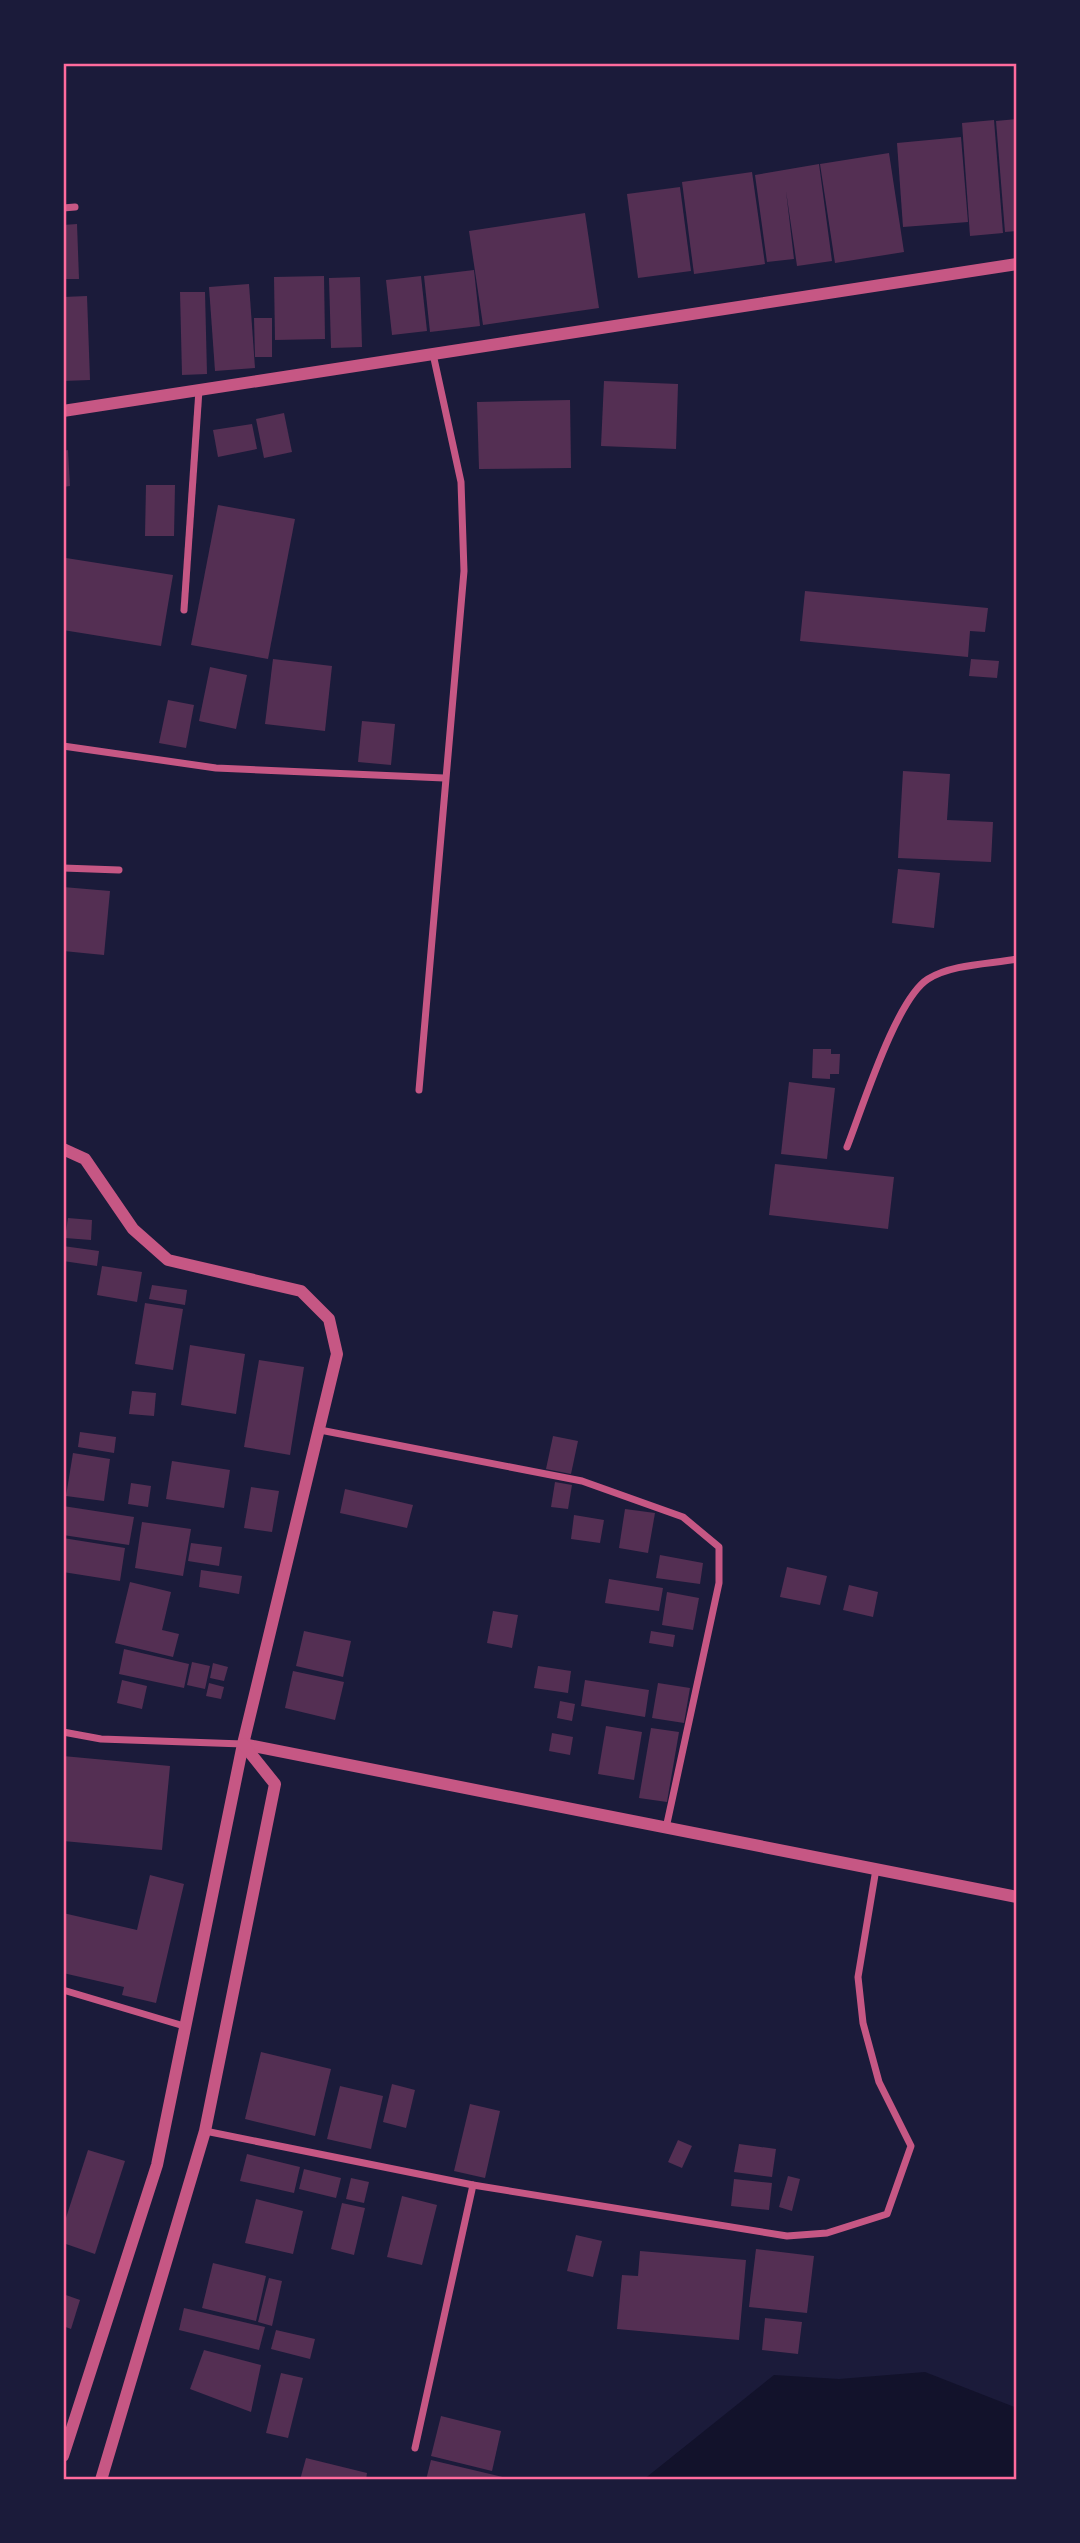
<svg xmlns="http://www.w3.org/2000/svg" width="1080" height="2543" font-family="'Noto Serif',serif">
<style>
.water{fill:#12122b}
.building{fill:#542f53}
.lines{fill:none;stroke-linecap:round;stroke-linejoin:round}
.minor{stroke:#c65784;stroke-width:7}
.tertiary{stroke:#c65784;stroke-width:12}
.neatline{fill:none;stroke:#ff6b9d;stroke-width:2.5}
</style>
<rect width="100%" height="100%" fill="#1b1b3a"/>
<!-- water -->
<path class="water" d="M925,2372L1017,2408V2480H643L774,2375L839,2379Z"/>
<!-- building -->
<g class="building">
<path d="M1017,119V231L1005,232L996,121Z"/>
<path d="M994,120L1003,233L970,236L962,123Z"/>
<path d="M961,137L968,222L903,227L897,143Z"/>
<path d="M889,153L904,252L835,263L820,164Z"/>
<path d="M819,164L832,261L797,266L786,191L794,259L767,262L755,175Z"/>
<path d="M752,172L765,264L694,274L682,182Z"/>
<path d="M680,187L691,271L638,278L627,194Z"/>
<path d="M585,213L599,308L483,325L469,231Z"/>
<path d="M77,224L79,279H63V225Z"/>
<path d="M474,270L480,326L430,332L424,276Z"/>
<path d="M324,276L325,339L275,340L274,277Z"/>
<path d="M421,276L427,331L392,335L386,280Z"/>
<path d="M360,277L362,347L331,348L329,278Z"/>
<path d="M249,284L255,368L215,371L209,287Z"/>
<path d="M180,292H205L207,374L182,375Z"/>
<path d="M87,296L90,380L63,381V297Z"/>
<path d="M254,318H272V357H255Z"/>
<path d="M604,381L678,384L676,449L601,446Z"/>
<path d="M570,400L571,468L479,469L477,402Z"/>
<path d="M284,413L292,452L264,458L256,419Z"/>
<path d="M252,424L257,449L218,457L213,430Z"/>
<path d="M68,450L70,486L63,487V451Z"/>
<path d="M146,485H175L174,536H145Z"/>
<path d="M218,505L295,519L268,659L191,645Z"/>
<path d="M66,558L173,575L161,646L63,630Z"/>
<path d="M805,591L988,608L985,632L970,631L968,657L800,641Z"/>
<path d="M273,659L332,666L325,731L265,724Z"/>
<path d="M971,659L999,661L997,678L969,676Z"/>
<path d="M210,667L247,675L236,729L199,721Z"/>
<path d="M168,700L194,705L186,748L159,743Z"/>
<path d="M362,721L395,724L391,765L358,762Z"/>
<path d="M903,771L950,774L947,820L993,822L991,862L898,858Z"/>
<path d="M898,869L940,873L934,928L892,923Z"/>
<path d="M63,887L110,891L104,955L63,951Z"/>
<path d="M813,1049H831V1054H840L839,1074H830V1079L812,1078Z"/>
<path d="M789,1082L835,1088L827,1159L781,1154Z"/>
<path d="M775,1164L894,1177L888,1229L769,1215Z"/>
<path d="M68,1218L92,1220L91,1240L65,1238Z"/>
<path d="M63,1246L99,1251L97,1266L63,1261Z"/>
<path d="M102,1266L142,1272L137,1302L97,1295Z"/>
<path d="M152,1285L187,1290L185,1305L149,1299Z"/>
<path d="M145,1303L183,1309L173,1370L135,1364Z"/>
<path d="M190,1345L245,1354L236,1414L181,1405Z"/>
<path d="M259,1360L304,1367L290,1455L244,1447Z"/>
<path d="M132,1391L156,1393L154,1416L129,1414Z"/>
<path d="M80,1432L116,1437L114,1453L78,1447Z"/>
<path d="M553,1436L578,1441L571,1474L546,1469Z"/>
<path d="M73,1453L110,1459L104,1501L66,1496Z"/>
<path d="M172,1461L230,1470L224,1508L166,1499Z"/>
<path d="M555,1482L572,1485L568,1509L551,1507Z"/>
<path d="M131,1483L151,1486L148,1507L128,1504Z"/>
<path d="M251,1487L279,1491L272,1532L244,1528Z"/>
<path d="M345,1489L413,1505L407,1528L340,1513Z"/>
<path d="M63,1506L134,1517L129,1545L63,1535Z"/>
<path d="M625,1509L655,1513L648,1553L619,1548Z"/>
<path d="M574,1515L604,1520L600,1543L571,1539Z"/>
<path d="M142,1522L191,1529L183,1576L135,1568Z"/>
<path d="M63,1538L125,1548L120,1581L63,1572Z"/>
<path d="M191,1543L222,1547L219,1566L188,1561Z"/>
<path d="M660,1555L703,1563L700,1584L656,1578Z"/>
<path d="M787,1567L827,1576L820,1605L780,1597Z"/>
<path d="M201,1570L242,1576L239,1594L199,1587Z"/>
<path d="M609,1579L663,1588L659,1611L605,1603Z"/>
<path d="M130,1582L171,1592L162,1630L179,1634L173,1657L115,1643Z"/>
<path d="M849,1585L878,1592L873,1617L843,1610Z"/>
<path d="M667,1592L699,1598L693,1630L662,1625Z"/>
<path d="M493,1611L518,1615L512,1648L487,1643Z"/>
<path d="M304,1631L351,1641L343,1677L296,1666Z"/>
<path d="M651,1631L675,1635L673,1647L649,1643Z"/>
<path d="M124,1649L189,1664L184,1688L119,1674Z"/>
<path d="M192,1662L210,1666L205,1689L187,1685Z"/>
<path d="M213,1663L228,1667L224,1681L210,1678Z"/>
<path d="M538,1666L571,1671L568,1693L534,1688Z"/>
<path d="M293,1671L344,1682L335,1720L285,1708Z"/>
<path d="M122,1680L147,1686L142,1709L117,1703Z"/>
<path d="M585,1680L649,1690L645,1717L581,1706Z"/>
<path d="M209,1683L224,1687L221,1699L206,1696Z"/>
<path d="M658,1683L690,1688L684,1723L652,1718Z"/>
<path d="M560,1701L575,1704L572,1721L557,1718Z"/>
<path d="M606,1726L642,1732L634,1780L598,1774Z"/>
<path d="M651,1728L679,1732L667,1802L639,1798Z"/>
<path d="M552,1733L573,1737L570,1755L549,1751Z"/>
<path d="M63,1756L170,1766L162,1850L63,1841Z"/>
<path d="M150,1875L184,1884L156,2003L122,1995L124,1987L63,1973V1913L137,1930Z"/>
<path d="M261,2052L331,2069L315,2136L245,2119Z"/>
<path d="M392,2084L415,2090L406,2128L383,2122Z"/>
<path d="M340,2086L383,2096L371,2149L327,2139Z"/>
<path d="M470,2104L500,2111L485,2178L454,2171Z"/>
<path d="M678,2140L692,2146L682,2168L668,2162Z"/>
<path d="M739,2144L776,2149L772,2177L734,2172Z"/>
<path d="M88,2150L125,2161L95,2254L63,2243V2227Z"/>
<path d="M247,2154L300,2167L294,2193L240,2181Z"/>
<path d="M304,2169L341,2178L336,2198L299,2189Z"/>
<path d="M788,2176L800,2179L792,2211L779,2207Z"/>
<path d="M351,2178L369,2182L364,2203L346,2199Z"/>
<path d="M734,2179L772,2183L769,2210L731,2206Z"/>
<path d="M402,2196L437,2205L422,2265L387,2257Z"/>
<path d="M256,2199L303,2211L293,2254L245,2243Z"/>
<path d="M342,2203L365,2208L354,2255L331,2249Z"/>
<path d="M576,2235L602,2241L593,2277L567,2271Z"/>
<path d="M756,2249L814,2256L807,2313L749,2307Z"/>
<path d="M640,2251L746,2260L739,2340L617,2329L622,2275L638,2276Z"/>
<path d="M213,2263L266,2276L256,2321L202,2308Z"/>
<path d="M269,2278L282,2281L272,2326L258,2322Z"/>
<path d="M63,2294L80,2300L71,2329L63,2326Z"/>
<path d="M184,2308L265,2327L259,2350L179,2330Z"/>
<path d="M765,2318L802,2322L798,2354L762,2350Z"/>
<path d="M276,2330L315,2339L310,2359L271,2349Z"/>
<path d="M204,2350L261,2365L251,2412L190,2389Z"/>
<path d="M281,2373L303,2378L288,2438L266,2433Z"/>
<path d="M441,2416L501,2431L492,2471L431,2456Z"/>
<path d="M306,2458L367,2473L366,2480H300Z"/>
<path d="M431,2460L511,2479V2480H426Z"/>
</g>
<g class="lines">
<!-- minor -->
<g class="minor">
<path d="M63,208L75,207"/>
<path d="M184,610L199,390"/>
<path d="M63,746L216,768L444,778"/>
<path d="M63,868L119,870"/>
<path d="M419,1090L464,571L461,482L433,354"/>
<path d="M847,1147C862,1109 896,999 928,979C952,964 990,964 1017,959"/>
<path d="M320,1430L582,1481L683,1517L719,1547V1583L666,1828"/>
<path d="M63,1732L101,1739L243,1744"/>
<path d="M63,1990L184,2026"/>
<path d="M205,2131L473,2185L787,2236L827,2233L887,2214L911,2146L879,2082L863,2023L858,1977L876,1869"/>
<path d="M415,2448L473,2185"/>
</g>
<!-- tertiary -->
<g class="tertiary">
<path d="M63,411L1017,264"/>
<path d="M63,1149L85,1159L133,1229L168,1260L301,1291L329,1319L337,1354L243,1744L157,2165L63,2456"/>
<path d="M243,1744L1017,1897"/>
<path d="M101,2480L205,2131L275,1784L243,1744"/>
</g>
</g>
<!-- border -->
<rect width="1080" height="2543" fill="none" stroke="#1b1b3a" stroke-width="130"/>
<rect x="65" y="65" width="950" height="2413" class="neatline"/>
</svg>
